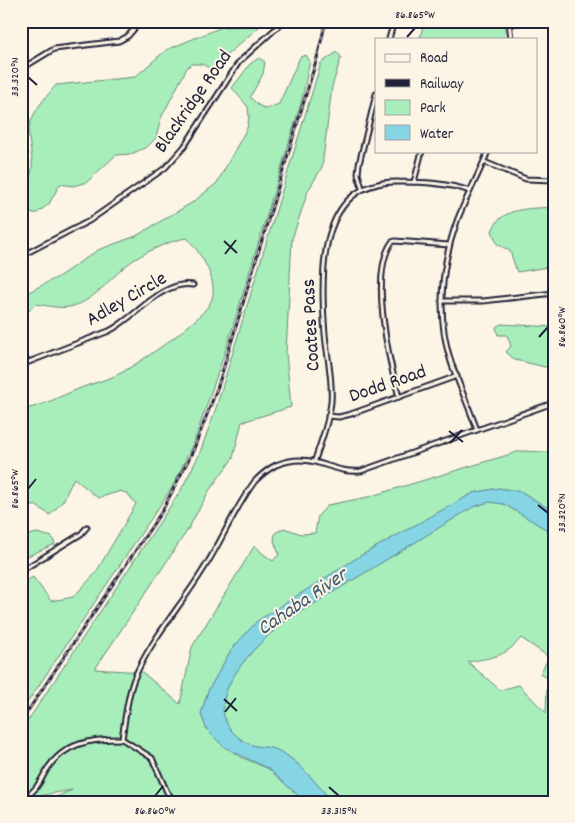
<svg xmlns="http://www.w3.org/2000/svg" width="575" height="823" font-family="Dekko,sans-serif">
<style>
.green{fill:#a8eeba;stroke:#65887a}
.water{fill:#86d5e4;stroke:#5e8da0}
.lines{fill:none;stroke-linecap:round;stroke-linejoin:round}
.street-casing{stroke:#22223b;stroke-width:7}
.street{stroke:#fcf5e5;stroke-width:3}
.rail-casing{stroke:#22223b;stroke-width:3}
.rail{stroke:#fcf5e5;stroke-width:1;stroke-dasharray:4;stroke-linecap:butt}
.ticks{fill:none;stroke:#22223b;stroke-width:2}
.labels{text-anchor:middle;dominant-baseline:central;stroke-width:4;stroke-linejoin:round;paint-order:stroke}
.street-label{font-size:20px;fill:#22223b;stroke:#fcf5e5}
.water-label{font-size:21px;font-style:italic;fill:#40586e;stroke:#fcf5e5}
.neatline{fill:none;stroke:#22223b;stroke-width:2}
.ticks-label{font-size:12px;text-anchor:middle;fill:#22223b}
</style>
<rect width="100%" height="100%" fill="#fcf5e5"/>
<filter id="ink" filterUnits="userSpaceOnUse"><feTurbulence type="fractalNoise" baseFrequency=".02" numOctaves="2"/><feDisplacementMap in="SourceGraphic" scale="10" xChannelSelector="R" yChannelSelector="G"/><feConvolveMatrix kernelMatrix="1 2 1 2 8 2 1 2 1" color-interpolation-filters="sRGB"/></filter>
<g filter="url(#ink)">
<!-- green -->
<g class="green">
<path d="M424,21H504L506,39H420Z"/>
<path d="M260,26L211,69L202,64H191L187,68L161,118L156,138L147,147L131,154L116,155L87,182L73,186L60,184L49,204L37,213L21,214V179L31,175C35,157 27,143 29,128C32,112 46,97 56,85L135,77L166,50L222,27Z"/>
<path d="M337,52L341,57L332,87L322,167L308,191L292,239L286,353L291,407L242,422L233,458L209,491L187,531L95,669L142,672L180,704L192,647L255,545L262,553L273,561L279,554L274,541L275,533L284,528L301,534L315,533L318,516L328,505L368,497L521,451L545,452L554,449V512L522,492L499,488L473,493L360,556L258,621L231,650L208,691L201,714L207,730L241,757L269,769L305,802H44L72,790L21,799V731L181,490L199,455L215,411L321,63Z"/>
<path d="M306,55L310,61L301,103L226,349L195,439L173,486L21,712V638L27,637L21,629V584L33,577L51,601L73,597L95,574L136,504L128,494L121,491L98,498L74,478L63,501L50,515L35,505L21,513V410C42,406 59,397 78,389C92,383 108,380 121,373C140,362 206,319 212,299C218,279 200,252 187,238C170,240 141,254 128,264C110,278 93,303 69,307C60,309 45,305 35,304L21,320V296L58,277L98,250L136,236L193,202L217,183L247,128L249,117L248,107L232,88L250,64L259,58L265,62L263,74L250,97L258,105L266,109L279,104L300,57Z"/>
<path d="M554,207V266L517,272L510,251L497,244L492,231C501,206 531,209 554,207Z"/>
<path d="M501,324L554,327V369L515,360L506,352L511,346L507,335H498L496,327Z"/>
<path d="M489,502L504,504L554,534V681L540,674L549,657L521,638C504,658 493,657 468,662L500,690L519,685L546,713L547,686L554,690V802H333C317,785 299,760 277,750C268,746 256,748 247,743C188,710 253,647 284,622L473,507Z"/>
<path d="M37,533L52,537L55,544L21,559V537Z"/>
</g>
<!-- water -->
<path class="water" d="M499,488L522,492L554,512V534L504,504L489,502L473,507L284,622C253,647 188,710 247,743C256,748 268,746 277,750C299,760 317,785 333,802H305L269,769L224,747L207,730L201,714L208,691L231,650L257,621L360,556L473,493Z"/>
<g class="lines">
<!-- street casing -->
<g class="street-casing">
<g id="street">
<path d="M509,21L511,39"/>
<path d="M510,24L534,21"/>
<path d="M389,39L394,21"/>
<path d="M21,69L54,49L119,41L128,36L141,21"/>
<path d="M484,162L526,179L554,180"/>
<path d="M414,182L422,151"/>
<path d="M362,188L358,174L359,164L376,94"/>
<path d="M21,256L89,221L165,168L184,147L239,62L284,21"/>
<path d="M442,301H483L554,293"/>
<path d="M21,365L109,331C134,319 163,279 193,285"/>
<path d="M399,397C389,361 369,274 392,242L395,241L449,245"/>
<path d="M328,416L339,417L351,414L457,376"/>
<path d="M477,430C469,407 459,385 451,362C436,316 441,266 457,221C466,197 479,175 488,151"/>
<path d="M315,460C321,441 329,422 331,402C333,379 327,357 325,334C320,274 317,180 399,182C423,182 447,183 470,191"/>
<path d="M21,571L81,534L87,527"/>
<path d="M21,800C36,791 38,785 46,771C64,742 91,739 122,739"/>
<path d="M175,802L167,792L152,758L122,739C125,720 127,697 134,679C150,640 181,606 203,570C222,541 234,509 255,481C261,475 268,469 276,465C314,450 328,474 361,471L553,403"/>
</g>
</g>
<!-- street -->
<use href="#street" class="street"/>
<!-- rail casing -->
<g class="rail-casing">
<path id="rail" d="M21,721L162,511L193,451L218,386L317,58L326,21"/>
</g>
<!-- rail -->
<use href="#rail" class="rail"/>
</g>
</g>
<!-- ticks -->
<path class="ticks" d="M407,37L415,28M28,77L37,85M224,241L237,253M225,254L236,240M539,337L548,327M449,431L463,442M450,443L462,430M28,489L36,479M538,505L548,513M224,699L237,711M225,712L236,698M329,787L339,796M155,796L163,786"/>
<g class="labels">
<!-- street labels -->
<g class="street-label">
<text transform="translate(194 102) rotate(-55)">Blackridge Road</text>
<text transform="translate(127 300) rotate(-30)">Adley Circle</text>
<text transform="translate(312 325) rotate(-93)">Coates Pass</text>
<text transform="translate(388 385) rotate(-19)">Dodd Road</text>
</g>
<!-- water labels -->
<g class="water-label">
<text transform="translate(303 603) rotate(-34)">Cahaba River</text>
</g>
</g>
<!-- margin -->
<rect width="575" height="823" fill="none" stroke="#fcf5e5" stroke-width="55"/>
<!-- legend -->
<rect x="375" y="38" width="162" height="115" fill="#fcf5e5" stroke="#a5a1a1"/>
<rect x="385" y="54" width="25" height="8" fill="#fcf5e5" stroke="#a5a1a1"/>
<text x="420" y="62" font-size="15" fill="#22223b">Road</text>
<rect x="385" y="79" width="25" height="8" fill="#22223b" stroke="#a5a1a1"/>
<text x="420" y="88" font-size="15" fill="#22223b">Railway</text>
<rect x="385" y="100" width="25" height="15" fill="#a8eeba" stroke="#a5a1a1"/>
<text x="420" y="112" font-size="15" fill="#22223b">Park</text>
<rect x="385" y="125" width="25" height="15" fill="#86d5e4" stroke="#a5a1a1"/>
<text x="420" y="138" font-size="15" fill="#22223b">Water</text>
<rect x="28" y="28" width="520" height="768" class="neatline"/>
<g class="ticks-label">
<text x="415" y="18">86.865°W</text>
<text transform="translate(14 77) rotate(-90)" y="4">33.320°N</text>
<text transform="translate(561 327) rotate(-90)" y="4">86.860°W</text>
<text transform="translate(14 489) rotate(-90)" y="4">86.865°W</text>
<text transform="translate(561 513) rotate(-90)" y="4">33.320°N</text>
<text x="155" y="814">86.860°W</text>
<text x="339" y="814">33.315°N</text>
</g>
</svg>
